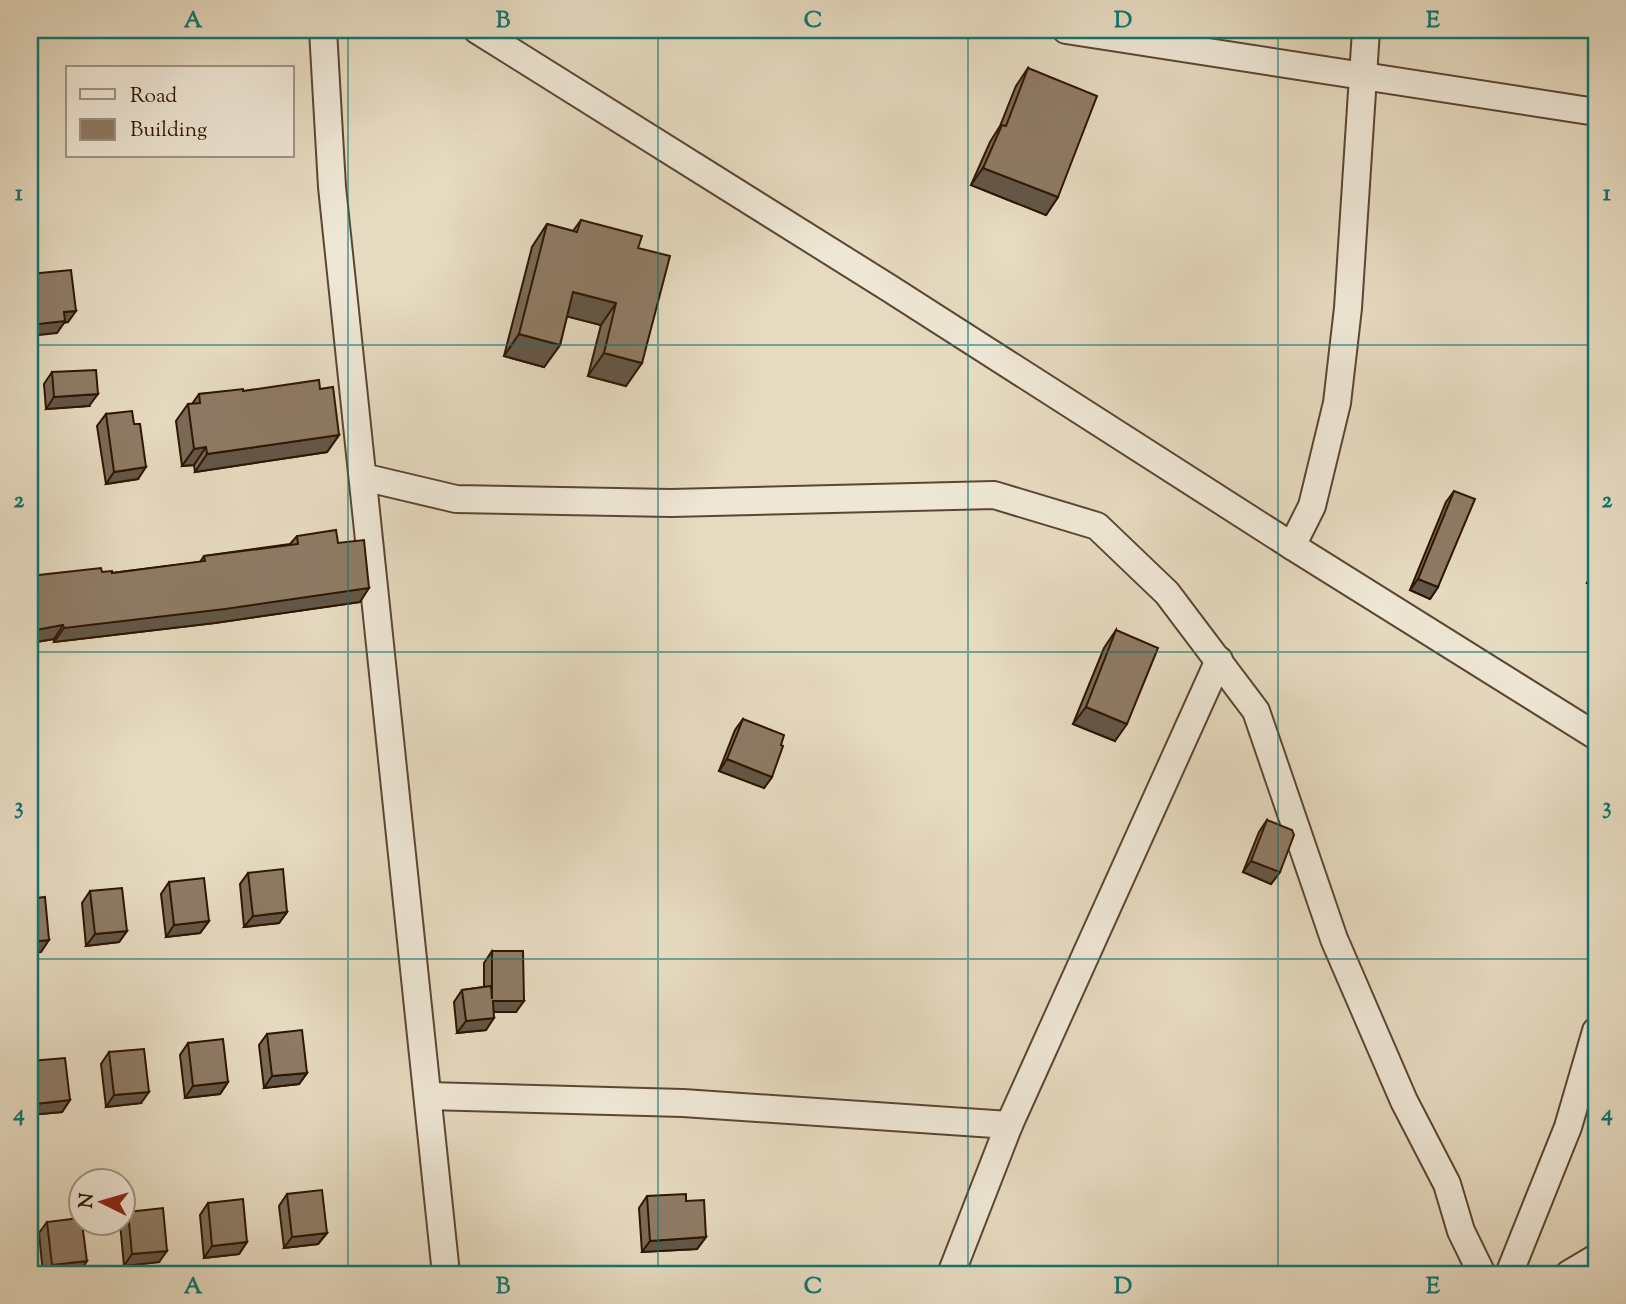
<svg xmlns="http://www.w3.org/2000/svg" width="1626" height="1304" font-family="'Sorts Mill Goudy',serif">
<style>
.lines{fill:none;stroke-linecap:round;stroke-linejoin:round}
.minor-casing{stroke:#5c4632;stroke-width:30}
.minor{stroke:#efe7d6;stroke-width:26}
.wall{fill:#7a6a57;stroke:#2e1503;stroke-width:2}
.shaded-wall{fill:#635647;stroke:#2e1503;stroke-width:2}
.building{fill:#8e7b65;stroke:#2e1503;stroke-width:2}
.grid{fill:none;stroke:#0f766e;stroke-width:2;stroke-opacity:0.55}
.neatline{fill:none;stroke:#0f766e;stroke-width:2.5}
.grid-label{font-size:23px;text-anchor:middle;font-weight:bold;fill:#0f766e}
</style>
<rect width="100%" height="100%" fill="#e6dac0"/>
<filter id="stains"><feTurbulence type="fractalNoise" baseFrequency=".00286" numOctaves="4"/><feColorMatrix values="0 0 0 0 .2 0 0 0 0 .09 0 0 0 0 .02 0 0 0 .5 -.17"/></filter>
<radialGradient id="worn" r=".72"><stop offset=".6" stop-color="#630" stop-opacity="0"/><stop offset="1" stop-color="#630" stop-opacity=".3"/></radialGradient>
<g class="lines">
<!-- minor casing -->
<g class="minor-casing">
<g id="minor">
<path d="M323,30L332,187L446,1274"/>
<path d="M477,30L889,288L1292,546L1596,736"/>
<path d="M1066,30L1596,112"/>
<path d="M363,477L456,499L671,503L994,495L1097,526L1167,593L1256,711L1334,939L1404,1101L1447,1184L1461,1231L1482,1274"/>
<path d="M1292,546L1312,506L1337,403L1348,308L1366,30"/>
<path d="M428,1096L683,1103L1009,1125"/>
<path d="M951,1274L1009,1125L1219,660"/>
<path d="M1509,1274L1568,1127L1596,1031"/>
<path d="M1569,1274L1596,1258"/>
</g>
</g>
<!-- minor -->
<use href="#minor" class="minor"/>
</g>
<!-- wall -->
<g class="wall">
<path d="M1028,68L1058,197L1046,215L971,185L990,142L1000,126L1016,86Z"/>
<path d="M581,220L638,248L626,386L588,376L601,325L567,316L560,345L544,367L504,356L532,247L547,224L573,231Z"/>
<path d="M52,372L89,406L46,409L44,384Z"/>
<path d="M320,389L339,435L327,452L195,472L194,465L182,466L176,421L188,404H192L199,394L243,391Z"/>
<path d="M106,414L138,479L106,484L97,426Z"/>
<path d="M1454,491L1438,587L1430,599L1410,590L1446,502Z"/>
<path d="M297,536L338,543L360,602L215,623L54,642V639L30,643L102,572L112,573L200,562L204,556L290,544Z"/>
<path d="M1596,560V587L1587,583Z"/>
<path d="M1116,630L1115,741L1073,724L1104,648Z"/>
<path d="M743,719L772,777L764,788L719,771L735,730Z"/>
<path d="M1267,820L1280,872L1271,884L1243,872L1259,832Z"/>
<path d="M248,873L287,912L279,923L244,927L240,884Z"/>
<path d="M169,882L209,921L200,933L166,937L161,894Z"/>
<path d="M90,891L127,931L119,942L86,946L82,903Z"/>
<path d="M492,951L516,1012H494L486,1030L457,1033L454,1002L462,990L484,987V963Z"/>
<path d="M267,1034L307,1073L299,1084L264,1088L259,1045Z"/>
<path d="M188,1043L228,1082L220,1094L185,1098L180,1055Z"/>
<path d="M109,1052L141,1103L106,1107L101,1064Z"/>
<path d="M31,1061L70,1100L62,1112L30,1115Z"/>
<path d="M287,1194L327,1233L318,1244L284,1248L279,1206Z"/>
<path d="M647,1196L686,1201L706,1237L697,1249L642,1252L639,1208Z"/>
<path d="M208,1203L247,1242L239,1254L204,1258L200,1215Z"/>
<path d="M128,1212L159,1262L124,1266L120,1223H122V1220Z"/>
<path d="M47,1222L87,1261L78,1273L63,1274H43L39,1233Z"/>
</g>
<!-- shaded-wall -->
<g class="shaded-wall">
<path d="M983,168L1058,197L1046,215L971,185Z"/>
<path d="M573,292L616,303L601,325L557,314Z"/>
<path d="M76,311L68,322L64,323L57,333L30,336V325L64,312Z"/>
<path d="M519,334L560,345L544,367L504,356Z"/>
<path d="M604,353L642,363L626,386L588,376Z"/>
<path d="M98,394L89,406L46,409L54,397Z"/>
<path d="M339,435L327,452L195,472L207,454Z"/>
<path d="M206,447L194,465L182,466L194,449Z"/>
<path d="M146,467L138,479L106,484L114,472Z"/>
<path d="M1595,572H1596V587L1587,583Z"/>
<path d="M1418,579L1438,587L1430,599L1410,590Z"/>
<path d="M369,588L360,602L215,623L54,642L64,628Z"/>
<path d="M63,625L54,639L30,643V631Z"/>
<path d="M1086,707L1127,724L1115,741L1073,724Z"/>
<path d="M727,759L772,777L764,788L719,771Z"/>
<path d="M1251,861L1280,872L1271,884L1243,872Z"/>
<path d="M287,912L279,923L244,927L253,916Z"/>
<path d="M209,921L200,933L166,937L174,925Z"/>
<path d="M127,931L119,942L86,946L95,934Z"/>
<path d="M49,940L41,952L30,953V942Z"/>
<path d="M493,1001H524L516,1012H484Z"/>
<path d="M494,1018L486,1030L457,1033L466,1021Z"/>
<path d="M307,1073L299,1084L264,1088L272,1076Z"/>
<path d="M228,1082L220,1094L185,1098L193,1086Z"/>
<path d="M149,1092L141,1103L106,1107L114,1095Z"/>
<path d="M70,1100L62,1112L30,1115V1111L35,1104Z"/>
<path d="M327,1233L318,1244L284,1248L292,1237Z"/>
<path d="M706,1237L697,1249L642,1252L650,1241Z"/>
<path d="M247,1242L239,1254L204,1258L212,1246Z"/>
<path d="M167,1251L159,1262L124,1266L132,1254Z"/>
<path d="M87,1261L78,1273L63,1274H45L52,1265Z"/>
</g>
<!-- building -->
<g class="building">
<path d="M1028,68L1097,96L1058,197L983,168L1002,125L1006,126Z"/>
<path d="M581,220L642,236L638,248L670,256L642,363L604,353L616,303L573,292L560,345L519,334L547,224L577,232Z"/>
<path d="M71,270L76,311L64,312L65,321L30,325V274Z"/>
<path d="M96,370L98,394L54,397L52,372Z"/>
<path d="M319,380L320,389L333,387L339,435L207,454L206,447L194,449L188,404L200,403L199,394L243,389V391Z"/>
<path d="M132,411L134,424H140L146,467L114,472L106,414Z"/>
<path d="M1454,491L1475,499L1438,587L1418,579Z"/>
<path d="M336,530L338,543L364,540L369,588L225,609L64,628L63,625L30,631V576L101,568L102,572L112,571V573L205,561L204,556L298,544L297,536Z"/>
<path d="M1116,630L1158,648L1127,724L1086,707Z"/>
<path d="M743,719L784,735L781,745L783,746L772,777L727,759Z"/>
<path d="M1267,820L1292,830L1294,835L1280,872L1251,861Z"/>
<path d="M283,869L287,912L253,916L248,873Z"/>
<path d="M204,878L209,921L174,925L169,882Z"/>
<path d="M122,888L127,931L95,934L90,891Z"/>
<path d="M45,897L49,940L30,942V899Z"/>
<path d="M492,951H523L524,1001H493L494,1018L466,1021L462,990L491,986L492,999Z"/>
<path d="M302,1030L307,1073L272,1076L267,1034Z"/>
<path d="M223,1039L228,1082L193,1086L188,1043Z"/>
<path d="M144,1049L149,1092L114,1095L109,1052Z"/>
<path d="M65,1058L70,1100L35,1104L31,1061Z"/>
<path d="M322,1190L327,1233L292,1237L287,1194Z"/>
<path d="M686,1194V1201L704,1200L706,1237L650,1241L647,1196Z"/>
<path d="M243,1199L247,1242L212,1246L208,1203Z"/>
<path d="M163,1208L167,1251L132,1254L128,1212Z"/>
<path d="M80,1218V1223H82L87,1261L52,1265L47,1222Z"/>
</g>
<!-- grid -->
<path class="grid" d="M348,30V1274M658,30V1274M968,30V1274M1278,30V1274M30,345H1596M30,652H1596M30,959H1596"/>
<!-- margin -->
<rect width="1626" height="1304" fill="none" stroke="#e6dac0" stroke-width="77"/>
<!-- legend -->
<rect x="66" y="66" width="228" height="91" fill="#efe7d6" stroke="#a29382" stroke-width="2"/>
<rect x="80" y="89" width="35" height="10" fill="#efe7d6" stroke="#a29382" stroke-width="2"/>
<text x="130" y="102" font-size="21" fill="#2e1503">Road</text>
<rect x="80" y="119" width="35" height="21" fill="#8e7b65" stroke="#a29382" stroke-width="2"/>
<text x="130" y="136" font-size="21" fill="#2e1503">Building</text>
<!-- north arrow -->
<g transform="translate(102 1202) rotate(275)"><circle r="33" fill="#efe7d6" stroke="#a29382" stroke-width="2"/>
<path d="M0-5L12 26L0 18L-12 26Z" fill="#8f2418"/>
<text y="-10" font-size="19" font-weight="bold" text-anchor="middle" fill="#2e1503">N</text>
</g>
<rect x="38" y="38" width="1550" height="1228" class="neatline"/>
<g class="grid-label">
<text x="193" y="27">A</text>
<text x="503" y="27">B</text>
<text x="813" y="27">C</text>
<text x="1123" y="27">D</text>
<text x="1433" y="27">E</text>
<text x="19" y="200">1</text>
<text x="1607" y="200">1</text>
<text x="19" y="507">2</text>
<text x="1607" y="507">2</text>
<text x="19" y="813">3</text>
<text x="1607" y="813">3</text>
<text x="19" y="1120">4</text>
<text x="1607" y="1120">4</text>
<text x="193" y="1293">A</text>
<text x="503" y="1293">B</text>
<text x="813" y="1293">C</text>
<text x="1123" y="1293">D</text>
<text x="1433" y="1293">E</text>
</g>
<rect width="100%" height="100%" filter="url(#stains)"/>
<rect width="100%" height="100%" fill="url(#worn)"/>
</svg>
